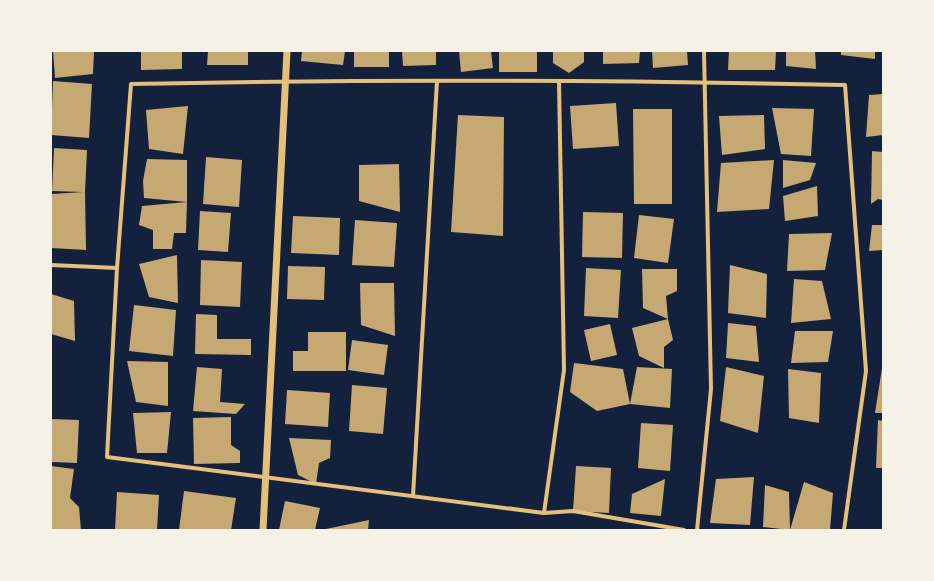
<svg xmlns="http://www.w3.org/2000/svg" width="934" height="581" font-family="Roboto,sans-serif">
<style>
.building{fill:#c6a872}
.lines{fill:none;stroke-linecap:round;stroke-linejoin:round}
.minor{stroke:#e5c07b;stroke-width:4}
.tertiary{stroke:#e5c07b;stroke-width:7}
</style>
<rect width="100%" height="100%" fill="#14213d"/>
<!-- building -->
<g class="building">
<path d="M53,51H94L93,74L55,78Z"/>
<path d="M141,51H182V69L141,70Z"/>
<path d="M208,51H248V65H207Z"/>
<path d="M302,51H345L343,65L301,61Z"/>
<rect x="354" y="51" width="35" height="16"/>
<path d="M402,51H436V65L403,66Z"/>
<path d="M459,51H491L493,68L461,72Z"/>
<rect x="499" y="51" width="38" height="21"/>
<path d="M553,51H584V62L569,73L553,63Z"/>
<path d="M603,51H640L639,63L603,64Z"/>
<path d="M652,51H687L688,65L653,68Z"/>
<path d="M729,51H776L775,70H728Z"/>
<path d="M786,51H815L816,69L786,66Z"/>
<path d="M841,51H875V59L841,55Z"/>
<path d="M53,81L92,84L89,138L51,135Z"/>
<path d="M883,94V135L866,137L869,95Z"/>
<path d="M616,103L619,146L573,149L570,106Z"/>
<path d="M188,106L183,154L149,149L146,110Z"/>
<path d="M772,108L814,109L811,156L781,154Z"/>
<path d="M633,109H672V204H634Z"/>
<path d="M458,115L504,117L503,236L451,232Z"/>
<path d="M764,115L765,149L722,155L719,116Z"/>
<path d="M54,148L87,150L85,192L86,250L51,248L52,194L83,192L52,191Z"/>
<path d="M872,151L883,152V200L878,199L871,204Z"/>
<path d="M206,157L242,160L239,207L203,204Z"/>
<path d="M147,159L187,160V202L144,198L143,181Z"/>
<path d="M774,160L769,209L717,212L721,163Z"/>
<path d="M783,160L816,163L810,180L783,188Z"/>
<path d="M399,164L400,212L359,201V165Z"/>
<path d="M817,186L818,216L785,221L783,196Z"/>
<path d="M187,202L186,233H174L172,249H153V230L139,225L142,206Z"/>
<path d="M200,211L231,213L228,252L198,250Z"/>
<path d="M583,212L623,213L622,258L582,257Z"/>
<path d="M639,215L674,219L668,263L634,258Z"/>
<path d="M293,216L340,218L339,255L291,253Z"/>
<path d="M355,220L397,223L394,267L352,265Z"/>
<path d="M872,225H883V250L869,251Z"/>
<path d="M832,233L825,270L787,271L789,234Z"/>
<path d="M177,255L178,303L149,297L139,264Z"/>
<path d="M201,260L242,262L240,307L200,305Z"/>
<path d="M730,265L767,274L766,318L728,313Z"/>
<path d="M288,266L325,267L324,300L287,299Z"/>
<path d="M586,268L621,270L618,318L584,316Z"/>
<path d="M642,269H677V291L666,296L668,319L643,308Z"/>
<path d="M794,279L822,281L831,319L791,323Z"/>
<path d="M360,283H394L395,336L361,325Z"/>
<path d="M51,294L74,301L75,341L51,334Z"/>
<path d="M134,305L176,310L173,356L129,351Z"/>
<path d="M196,314L217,315V339H251V355L195,354Z"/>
<path d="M668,319L673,340L664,347V368L639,356L632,328Z"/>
<path d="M728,323L756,326L759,362L726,358Z"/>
<path d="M610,324L617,355L591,361L584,330Z"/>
<path d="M795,331H833L828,362L791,363Z"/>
<path d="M308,332H346V371H293V351H308Z"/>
<path d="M352,340L388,345L384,375L348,370Z"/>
<path d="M127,361L168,362V406L136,402Z"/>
<path d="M574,363L623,369L630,404L637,367L672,369L670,408L630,404L597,411L570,392Z"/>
<path d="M197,367L222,369L220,402L245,404L236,414L193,411Z"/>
<path d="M726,367L764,376L758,433L720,421Z"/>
<path d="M882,368L883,413H875Z"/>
<path d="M788,369L821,373L819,423L789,418Z"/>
<path d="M352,385L387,388L383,434L349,431Z"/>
<path d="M287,390L330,393L328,427L285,424Z"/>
<path d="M171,412L167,453H137L133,413Z"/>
<path d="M231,417V445L240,451V463L194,464L193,418Z"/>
<path d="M51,419L79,420L77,463L51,462Z"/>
<path d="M878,420L883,421V468H876Z"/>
<path d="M641,423L673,425L670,471L638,468Z"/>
<path d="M289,438L331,440L330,458L319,463L316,484L298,475Z"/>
<path d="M51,466L74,469L70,498L79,507L81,530H51Z"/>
<path d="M576,466L611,468L609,513L573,511Z"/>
<path d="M754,477L750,525L710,523L716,479Z"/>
<path d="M665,479L661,516L630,513L632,494Z"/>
<path d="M804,482L833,493L830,530H791L763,527L765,485L789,492L790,530Z"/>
<path d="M184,491L236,498L231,530H179Z"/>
<path d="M117,492L159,495L157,530H115Z"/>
<path d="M285,501L320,508L315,530H279Z"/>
<path d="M369,520L368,530H326V529Z"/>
</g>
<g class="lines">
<!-- minor -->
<g class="minor">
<path d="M51,265L117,268"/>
<path d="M413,496L437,81"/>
<path d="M544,513L564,370L559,81"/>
<path d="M684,530L573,511L544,513L107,457L117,268L131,84C369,79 607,80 845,85L866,371L844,530"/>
<path d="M697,530L711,389L704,51"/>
</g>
<!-- tertiary -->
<path class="tertiary" d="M263,530L287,51"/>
</g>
<!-- border -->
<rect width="934" height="581" fill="none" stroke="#f6f1e7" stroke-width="104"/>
</svg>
